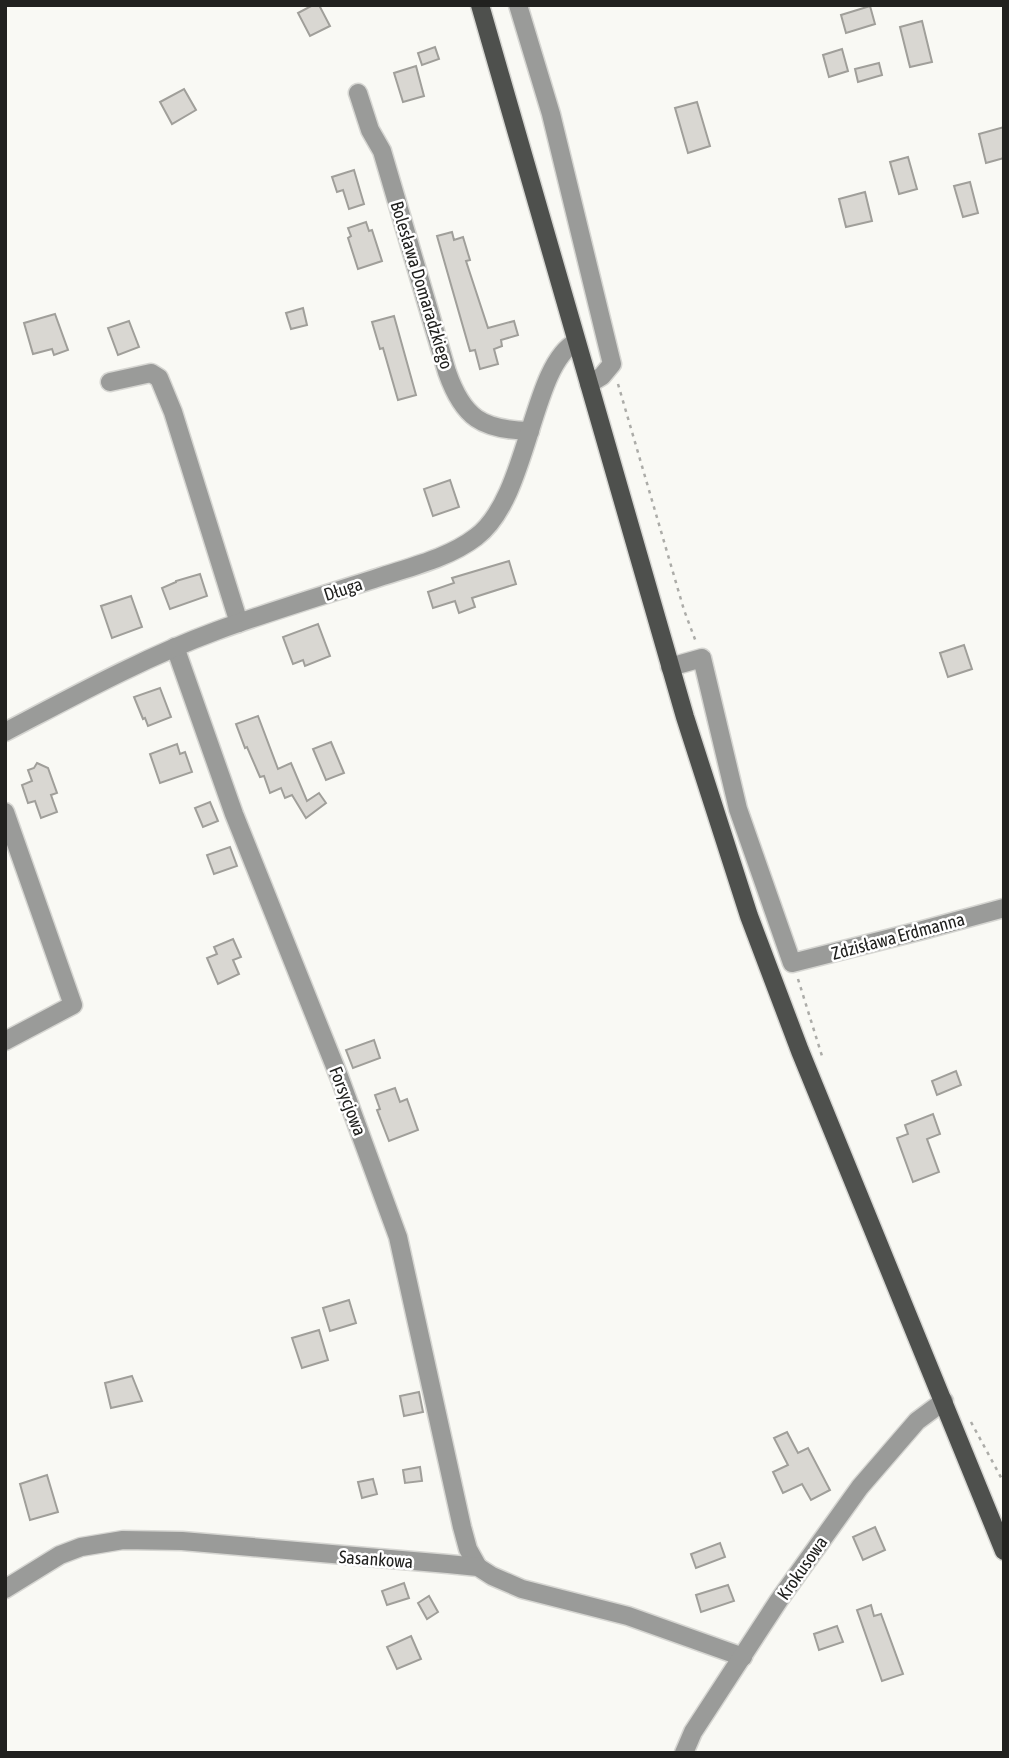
<svg xmlns="http://www.w3.org/2000/svg" width="1009" height="1758" font-family="'Asap Condensed',sans-serif">
<style>
.building{fill:#d9d7d2;stroke:#a09f9a;stroke-width:2}
.lines{fill:none;stroke-linecap:round;stroke-linejoin:round}
.minor-casing{stroke:#d6d6d2;stroke-width:21}
.major-casing{stroke:#d6d6d2;stroke-width:21}
.path{stroke:#acaca8;stroke-width:2.5;stroke-dasharray:3.5 5;stroke-linecap:butt}
.minor{stroke:#9a9b99;stroke-width:18}
.major{stroke:#4e504d;stroke-width:18}
.labels{text-anchor:middle;dominant-baseline:central;stroke-width:5;stroke-linejoin:round;paint-order:stroke}
.street-label{font-size:18px;fill:#21211f;stroke:#fff}
</style>
<rect width="100%" height="100%" fill="#f9f9f4"/>
<!-- building -->
<g class="building">
<path d="M313,5H319L330,26L310,36L298,13Z"/>
<path d="M870,6L875,24L846,33L841,15Z"/>
<path d="M922,21L932,62L910,67L900,27Z"/>
<path d="M435,47L439,59L422,65L418,53Z"/>
<path d="M842,49L848,71L829,77L823,55Z"/>
<path d="M879,63L882,75L858,82L855,69Z"/>
<path d="M416,66L424,96L403,102L394,73Z"/>
<path d="M184,89L196,110L172,124L160,102Z"/>
<path d="M697,102L710,146L688,153L675,108Z"/>
<path d="M1004,127V158L986,163L979,134Z"/>
<path d="M908,157L917,189L899,194L890,162Z"/>
<path d="M354,170L364,204L349,209L343,190L337,192L332,177Z"/>
<path d="M970,182L978,213L963,217L954,186Z"/>
<path d="M865,192L872,221L846,227L839,199Z"/>
<path d="M366,222L369,231L372,230L382,261L358,269L348,238L351,236L348,228Z"/>
<path d="M452,232L454,240L463,237L470,260L466,261L488,328L514,321L518,335L501,340L502,346L494,349L498,364L480,369L475,350L470,351L437,236Z"/>
<path d="M303,308L307,325L291,329L286,313Z"/>
<path d="M55,314L68,350L54,355L52,349L33,354L24,323Z"/>
<path d="M394,316L416,395L398,400L383,348L380,349L372,322Z"/>
<path d="M129,321L139,347L118,355L108,328Z"/>
<path d="M450,480L459,507L433,516L424,489Z"/>
<path d="M509,561L516,584L472,598L475,607L459,613L455,601L433,608L428,592L454,583L452,578Z"/>
<path d="M200,574L207,596L170,609L162,588L176,582V581Z"/>
<path d="M131,596L142,627L112,638L101,606Z"/>
<path d="M318,624L330,656L305,666L303,660L293,664L283,637Z"/>
<path d="M964,645L972,669L948,677L940,653Z"/>
<path d="M160,688L171,717L148,726L145,718L143,719L134,697Z"/>
<path d="M258,716L278,769L291,763L307,801L319,793L326,803L306,818L292,795L285,798L281,788L270,793L264,776L260,777L247,747L245,748L236,724Z"/>
<path d="M331,742L344,773L326,780L313,749Z"/>
<path d="M177,744L180,754L185,752L192,772L160,783L150,754Z"/>
<path d="M37,763L48,768L57,793L51,795L57,812L41,818L35,801L28,803L22,785L32,781L28,770L34,768Z"/>
<path d="M210,802L218,821L203,827L195,808Z"/>
<path d="M230,847L237,866L214,874L207,855Z"/>
<path d="M233,939L241,957L233,960L239,974L218,984L207,958L217,954L214,947Z"/>
<path d="M374,1040L380,1058L353,1068L346,1050Z"/>
<path d="M956,1071L961,1085L937,1095L932,1081Z"/>
<path d="M395,1088L400,1102L407,1099L418,1130L389,1141L377,1110L380,1109L375,1095Z"/>
<path d="M933,1114L940,1134L927,1139L939,1172L913,1182L897,1138L908,1134L905,1125Z"/>
<path d="M349,1300L356,1323L330,1331L323,1308Z"/>
<path d="M319,1330L328,1360L302,1368L292,1338Z"/>
<path d="M132,1376L142,1401L111,1408L105,1383Z"/>
<path d="M419,1392L423,1412L404,1416L400,1396Z"/>
<path d="M787,1432L798,1453L808,1448L830,1490L811,1500L802,1484L783,1493L773,1472L788,1465L774,1438Z"/>
<path d="M420,1467L422,1481L405,1483L403,1470Z"/>
<path d="M47,1475L58,1512L30,1520L20,1484Z"/>
<path d="M373,1479L377,1494L362,1498L358,1482Z"/>
<path d="M875,1527L885,1550L863,1560L853,1537Z"/>
<path d="M720,1543L725,1557L696,1568L691,1554Z"/>
<path d="M404,1583L409,1598L387,1605L382,1591Z"/>
<path d="M728,1585L734,1601L701,1612L696,1595Z"/>
<path d="M429,1596L438,1612L427,1619L418,1603Z"/>
<path d="M871,1605L874,1616L881,1614L903,1674L882,1681L857,1610Z"/>
<path d="M837,1626L843,1642L819,1650L814,1634Z"/>
<path d="M411,1636L421,1659L397,1669L387,1647Z"/>
</g>
<g class="lines">
<!-- minor casing -->
<g class="minor-casing">
<g id="minor">
<path d="M518,5L551,114L612,364L602,376L589,384"/>
<path d="M358,93L370,130L382,151L447,372C463,418 482,430 530,431"/>
<path d="M110,382L151,373L159,378L173,412L239,623"/>
<path d="M175,647L234,814L340,1079L398,1237L462,1527L468,1549L478,1567"/>
<path d="M670,667L702,658L738,809L792,963L923,930L1004,908"/>
<path d="M5,732C74,696 143,658 216,631C271,611 328,594 383,576C414,566 450,557 476,537C529,498 531,365 576,342"/>
<path d="M5,812L73,1005L5,1041"/>
<path d="M5,1589L60,1555L81,1547L123,1540L182,1541L448,1564L478,1567L492,1576L522,1589L628,1616L743,1657"/>
<path d="M684,1753L693,1732L779,1600L860,1487L917,1421L944,1401"/>
</g>
</g>
<!-- major casing -->
<g class="major-casing">
<path id="major" d="M480,5L685,717L749,916L800,1051L1004,1551"/>
</g>
<!-- path -->
<g class="path">
<path d="M618,384L684,610L696,642"/>
<path d="M798,979L822,1056"/>
<path d="M971,1422L1004,1483"/>
</g>
<!-- minor -->
<use href="#minor" class="minor"/>
<!-- major -->
<use href="#major" class="major"/>
</g>
<g class="labels">
<!-- street labels -->
<g class="street-label">
<text transform="translate(422 285) rotate(73)">Bolesława Domaradzkiego</text>
<text transform="translate(343 589) rotate(-18)">Długa</text>
<text transform="translate(898 936) rotate(-15)">Zdzisława Erdmanna</text>
<text transform="translate(348 1101) rotate(69)">Forsycjowa</text>
<text transform="translate(376 1559) rotate(4)">Sasankowa</text>
<text transform="translate(802 1568) rotate(-55)">Krokusowa</text>
</g>
</g>
<!-- border -->
<rect width="1009" height="1758" fill="none" stroke="#21211f" stroke-width="14"/>
</svg>
